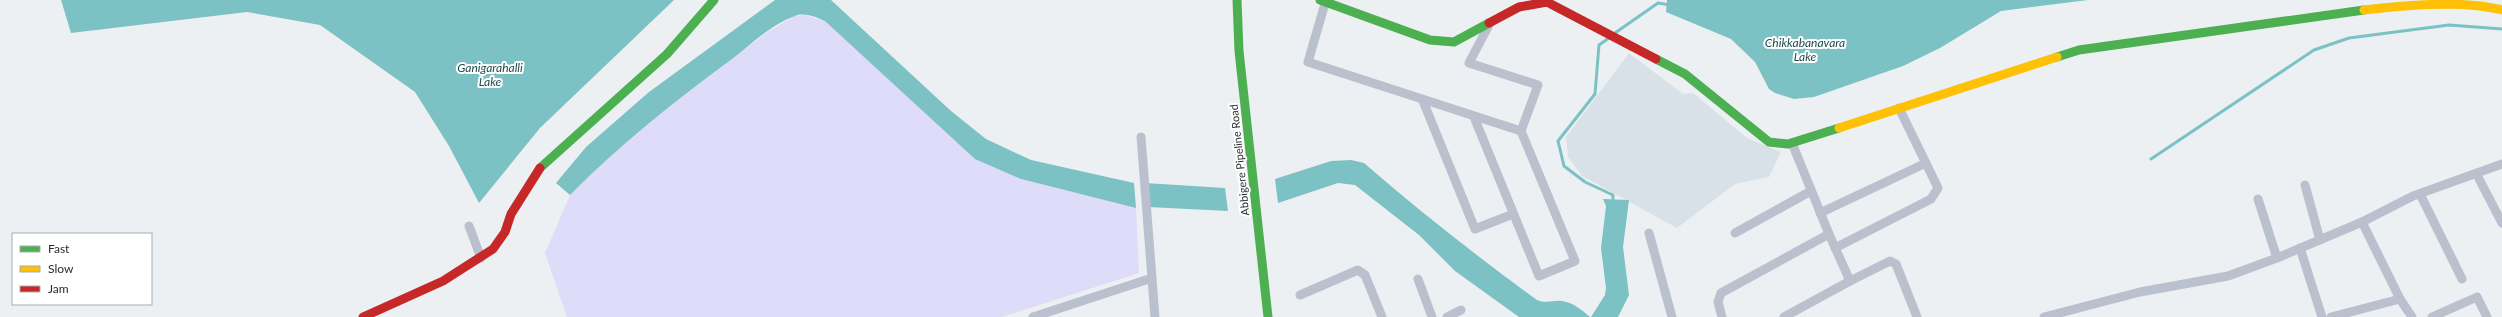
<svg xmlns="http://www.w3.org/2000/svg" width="2502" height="317" font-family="Lato,sans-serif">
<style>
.built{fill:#d9e1e8}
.green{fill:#dedcf8}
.water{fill:#7cc1c4}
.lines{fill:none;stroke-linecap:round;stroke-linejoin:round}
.stream{stroke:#7cc1c4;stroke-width:3}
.street{stroke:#bbc0ce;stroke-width:9}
.fast{stroke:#4caf50;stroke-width:9}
.slow{stroke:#ffc107;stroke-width:9}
.jam{stroke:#c62828;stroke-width:9}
.labels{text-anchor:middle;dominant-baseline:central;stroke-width:4;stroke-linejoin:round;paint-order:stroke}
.street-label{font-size:11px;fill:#292c2e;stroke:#fff}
.water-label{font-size:12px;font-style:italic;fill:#1e4a4b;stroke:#fff}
</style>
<rect width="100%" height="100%" fill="#edf0f3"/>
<!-- built -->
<path class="built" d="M1629,53L1683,94L1693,93L1747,138L1781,152L1769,177L1735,184L1677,228L1582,176L1568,157L1566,137Z"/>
<!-- green -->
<path class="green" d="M806,15L826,22L1021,179L1136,208L1139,273L1002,317H567L545,253L570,195L605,158L658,114L769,31L795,16Z"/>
<!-- water -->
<g class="water">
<path d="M61,0H674L540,128L479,203L449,146L415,92L320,25L247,12L71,33Z"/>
<path d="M775,0H831L951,111L986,139L1031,160L1134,183L1136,208L1021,179L975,159L826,22C817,17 805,12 795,16C772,24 751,44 732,59C675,101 620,144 570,195L556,183L586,147L649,92Z"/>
<path d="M1667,0H2088L2001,11L1940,48L1903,66L1814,97L1794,99L1775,93L1769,89L1755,62L1731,39L1666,12Z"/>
<path d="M1351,160L1364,163C1419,211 1478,257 1537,300C1546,304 1553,300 1562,301C1574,303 1582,310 1590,317H1519L1455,271L1419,235L1355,185L1338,183L1278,203L1275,179L1331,161Z"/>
<path d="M1145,183L1225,188L1228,211L1148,207Z"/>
<path d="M1603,199L1629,200L1623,247L1629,295L1618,317H1591L1605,295L1606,288L1601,248L1606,206Z"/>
</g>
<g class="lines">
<!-- stream -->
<g class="stream">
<path d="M1615,33L1658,3L1670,5"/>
<path d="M1609,38L1599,45L1595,94L1558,141L1564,166L1585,182L1613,195V202"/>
<path d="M2151,159L2314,50L2349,38L2449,25L2502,29"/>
</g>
<!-- street -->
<g class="street">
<path d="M1326,0L1308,62L1521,131L1538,85L1469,63L1490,23"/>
<path d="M1423,101L1475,229L1513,214"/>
<path d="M1474,117L1539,276L1575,261L1521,131"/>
<path d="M1141,137L1155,317"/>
<path d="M2477,175L2502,223"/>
<path d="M2305,185L2320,240"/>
<path d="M2420,194L2462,279"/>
<path d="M2258,199L2277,258"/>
<path d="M1820,213L1926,163"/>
<path d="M2362,222L2400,299L2412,317"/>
<path d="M469,226L481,258"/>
<path d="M1649,233L1672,317"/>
<path d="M1735,233L1811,191"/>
<path d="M1835,248L1931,199L1938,188L1899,108"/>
<path d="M2300,248L2322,317"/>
<path d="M1418,279L1432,317"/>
<path d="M1850,281L1890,261L1896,264L1917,317"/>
<path d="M1300,295L1358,270L1365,275L1382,317"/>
<path d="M1033,317L1152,278"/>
<path d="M1447,317L1461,310"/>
<path d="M1722,317L1718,302L1721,293L1829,234L1792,143"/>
<path d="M1784,317L1850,281L1829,234"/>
<path d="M2044,317L2140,292L2228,276L2277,258L2362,222L2413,196L2502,164"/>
<path d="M2331,317L2400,299"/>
<path d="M2432,317L2477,297L2487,317"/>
</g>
<!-- fast -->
<g class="fast">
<path d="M1237,0L1239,51L1268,317"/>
<path d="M1320,0L1430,40L1454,42L1489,23"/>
<path d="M2057,57L2079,50L2364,10"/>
<path d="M1656,59L1685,74L1769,142L1788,144L1839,128"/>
<path d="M540,168L667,54L714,0"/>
</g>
<!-- slow -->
<g class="slow">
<path d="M2364,10C2405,5 2465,0 2502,10"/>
<path d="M1839,128L2057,57"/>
</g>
<!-- jam -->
<g class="jam">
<path d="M1489,23L1519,7L1547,2L1656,59"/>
<path d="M363,317L443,281L493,249L505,232L511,214L540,168"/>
</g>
</g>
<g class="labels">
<!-- street labels -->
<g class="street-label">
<text transform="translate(1239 160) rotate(-96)">Abbigere Pipeline Road</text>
</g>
<!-- water labels -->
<g class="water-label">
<text x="1805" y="42">Chikkabanavara<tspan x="1805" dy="14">Lake</tspan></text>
<text x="490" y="67">Ganigarahalli<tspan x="490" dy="14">Lake</tspan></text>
</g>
</g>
<!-- legend -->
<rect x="12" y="233" width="140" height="72" fill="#ffffff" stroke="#a9abab"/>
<rect x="20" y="246" width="20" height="6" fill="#4caf50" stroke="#a9abab"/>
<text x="48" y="253" font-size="12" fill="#292c2e">Fast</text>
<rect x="20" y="266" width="20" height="6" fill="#ffc107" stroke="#a9abab"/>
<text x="48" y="273" font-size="12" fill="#292c2e">Slow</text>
<rect x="20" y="286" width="20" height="6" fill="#c62828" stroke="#a9abab"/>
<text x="48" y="293" font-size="12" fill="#292c2e">Jam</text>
</svg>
